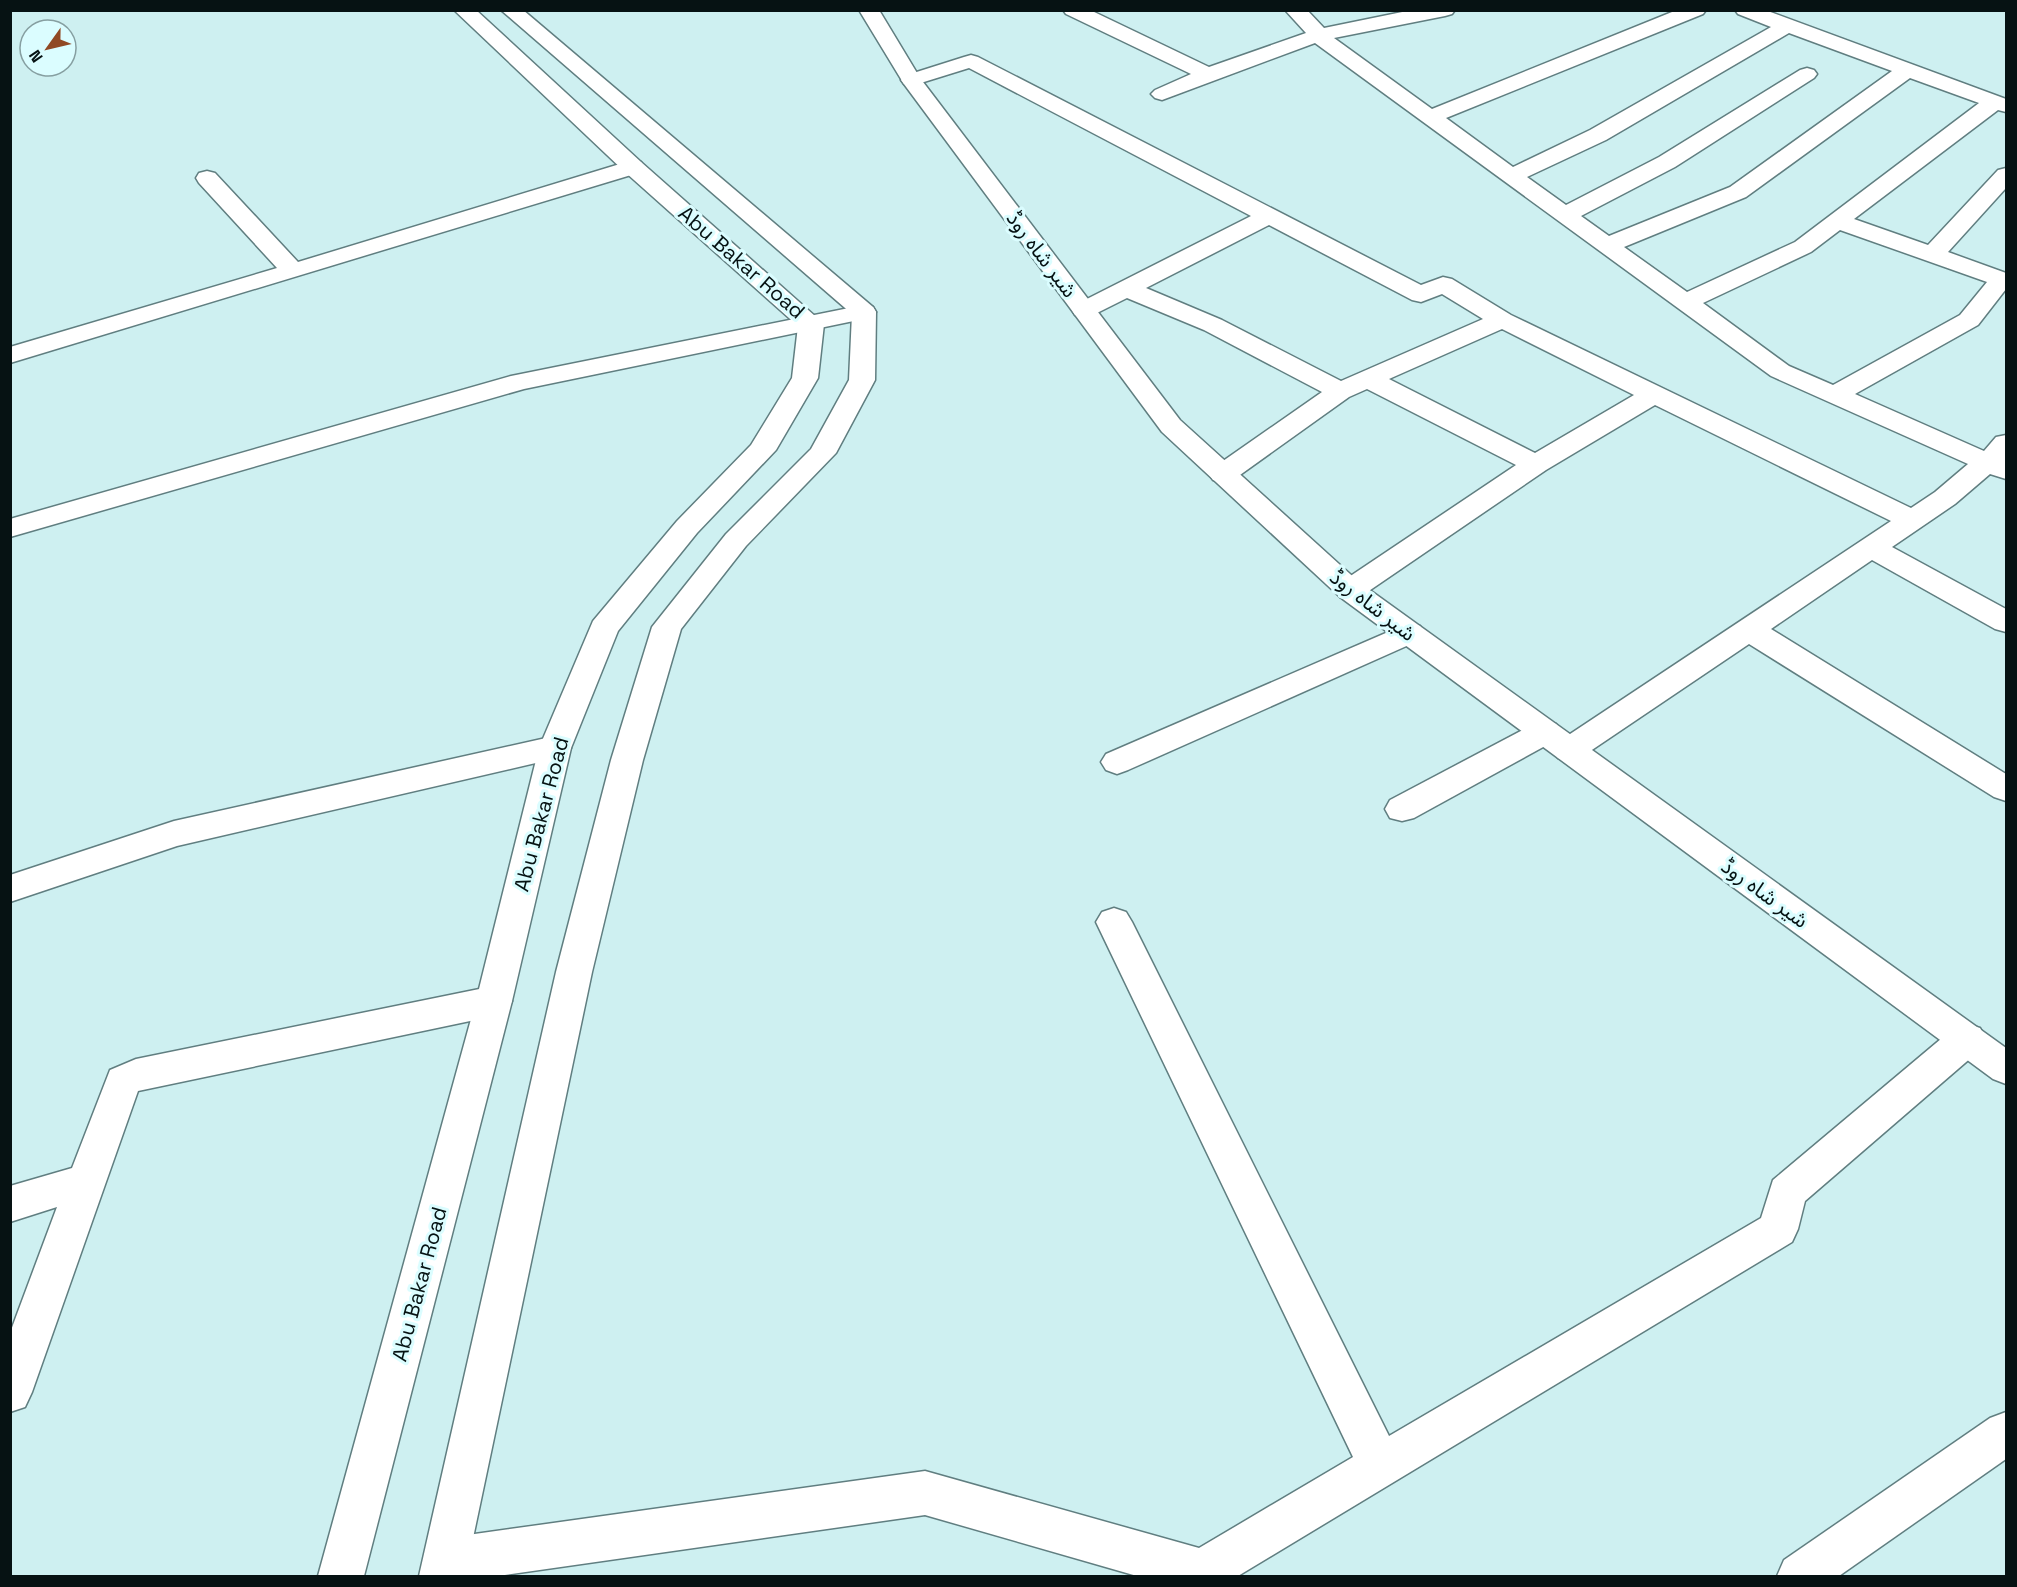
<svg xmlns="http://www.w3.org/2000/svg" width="2017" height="1587" font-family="'Space Grotesk','Noto Sans Arabic',sans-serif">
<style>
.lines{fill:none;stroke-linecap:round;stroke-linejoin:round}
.minor-casing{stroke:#607e80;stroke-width:3}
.tertiary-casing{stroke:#607e80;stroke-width:3}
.secondary-casing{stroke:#607e80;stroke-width:3}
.minor{fill:#fff;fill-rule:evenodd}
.tertiary{fill:#fff;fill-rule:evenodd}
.secondary{fill:#fff;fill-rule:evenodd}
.labels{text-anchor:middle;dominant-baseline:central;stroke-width:6;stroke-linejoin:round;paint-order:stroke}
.street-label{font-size:21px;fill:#061213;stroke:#dbfdff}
</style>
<rect width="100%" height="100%" fill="#cef0f1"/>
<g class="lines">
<!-- minor casing -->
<g class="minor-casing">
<g id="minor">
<path d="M1063,10H1090L1209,67L1306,33L1285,10H1307L1324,28L1412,10H1455L1452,14L1445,16L1334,38L1432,109L1677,10H1706L1703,14L1446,118L1513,167L1590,130L1771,27L1738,14L1735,10H1765L2006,99V112L1998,110L1854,219L1928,245L1998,170L2006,168V188L1948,252L2006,273V289L1978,325L1855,394L1984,451L1996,437L2006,435V479L1990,474L1955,504L1892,547L2006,609V632L1995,629L1872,560L1771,629L2006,774V801L1994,797L1749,644L1580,758L1569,762L1558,758L1553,750L1558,742L1891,521L1655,405L1546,470L1360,597L1350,600L1340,597L1335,590L1340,583L1516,465L1367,389L1349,397L1233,480L1223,482L1213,480L1209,474L1213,468L1322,392L1204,330L1127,298L1093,315L1084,317L1075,315L1072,310L1075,305L1251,216L969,68L911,86L904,84L901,80L904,76L964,57L971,55L978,57L1421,285L1443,277L1452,279L1511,315L1911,508L1935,492L1968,464L1771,376L1315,43L1162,100L1155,98L1151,94L1155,90L1191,74L1066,14ZM1789,33L1892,71L1730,187L1609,236L1581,216L1675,167L1814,78L1817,74L1814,70L1807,68L1800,70L1659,157L1566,205L1527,177L1606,140ZM1910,78L1979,103L1795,242L1687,292L1624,247L1746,197ZM1269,225L1412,300L1421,302L1442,294L1483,319L1341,381L1222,320L1146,288ZM1840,230L1987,282L1960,315L1833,385L1789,366L1703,303L1811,252ZM1502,329L1634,395L1535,453L1389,379Z"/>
<path d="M633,160L641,162L644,167L641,172L10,363V347L277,268L199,183L196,178L199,173L207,171L215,173L298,262Z"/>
<path d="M864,305L873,307L876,312L873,317L524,389L10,537V519L511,376Z"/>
<path d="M1409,623L1420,626L1424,633L1420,640L1128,770L1117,774L1106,770L1101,762L1106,754Z"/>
<path d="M1545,721L1556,724L1561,732L1556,740L1414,818L1402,821L1390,818L1385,809L1390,800L1534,724Z"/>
<path d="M555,736L566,740L571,748L566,756L177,846L10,902V875L174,821Z"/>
<path d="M1114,908L1126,912L1132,922L1389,1436L1761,1218L1773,1180L1954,1028L1967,1024L1980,1028L1986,1039L1980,1050L1805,1201L1798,1229L1792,1242L1238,1576H1137L925,1515L498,1576H429L423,1561L430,1545L446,1538L925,1471L1199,1548L1353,1457L1096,922L1102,912Z"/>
<path d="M494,986L507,991L512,1001L507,1011L494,1016L138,1091L32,1392L25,1407L10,1412V1333L57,1207L10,1222V1186L72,1168L110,1070L136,1059Z"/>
<path d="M2006,1412V1459L1839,1576H1777L1784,1560L1990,1418Z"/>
</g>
</g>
<!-- tertiary casing -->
<g class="tertiary-casing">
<path id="tertiary" d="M859,10H879L920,78L1180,420L1360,583L2006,1048V1084L1993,1079L1340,597L1162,432L904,84Z"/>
</g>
<!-- secondary casing -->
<g class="secondary-casing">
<g id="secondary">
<path d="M454,10H476L641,162L824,324L818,378L776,450L697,533L618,631L571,748L512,1001L364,1576H318L476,1001L539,748L593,621L677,521L751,445L792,378L798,326L625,172Z"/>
<path d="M501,10H523L873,307L876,312L875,380L836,453L746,546L681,629L643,760L592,972L465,1576H419L556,972L611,760L652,627L726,534L811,449L849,380L852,314Z"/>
</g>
</g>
<!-- minor -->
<use href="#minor" class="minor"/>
<!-- tertiary -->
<use href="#tertiary" class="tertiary"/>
<!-- secondary -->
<use href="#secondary" class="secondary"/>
</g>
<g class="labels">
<!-- street labels -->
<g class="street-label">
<text transform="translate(1042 254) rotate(53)">شیر شاہ روڈ</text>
<text transform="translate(742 262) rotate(41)">Abu Bakar Road</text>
<text transform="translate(1373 605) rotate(38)">شیر شاہ روڈ</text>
<text transform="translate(541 814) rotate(-75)">Abu Bakar Road</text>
<text transform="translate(1765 893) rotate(36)">شیر شاہ روڈ</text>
<text transform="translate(419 1284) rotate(-75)">Abu Bakar Road</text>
</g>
</g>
<!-- border -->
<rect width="2017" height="1587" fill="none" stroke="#061213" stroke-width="24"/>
<!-- north arrow -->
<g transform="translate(48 48) rotate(236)"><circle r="28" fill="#dbfdff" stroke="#869fa1" stroke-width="1.5"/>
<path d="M0-4.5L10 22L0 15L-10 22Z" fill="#904924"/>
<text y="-9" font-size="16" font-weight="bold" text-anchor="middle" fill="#061213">N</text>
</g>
</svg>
